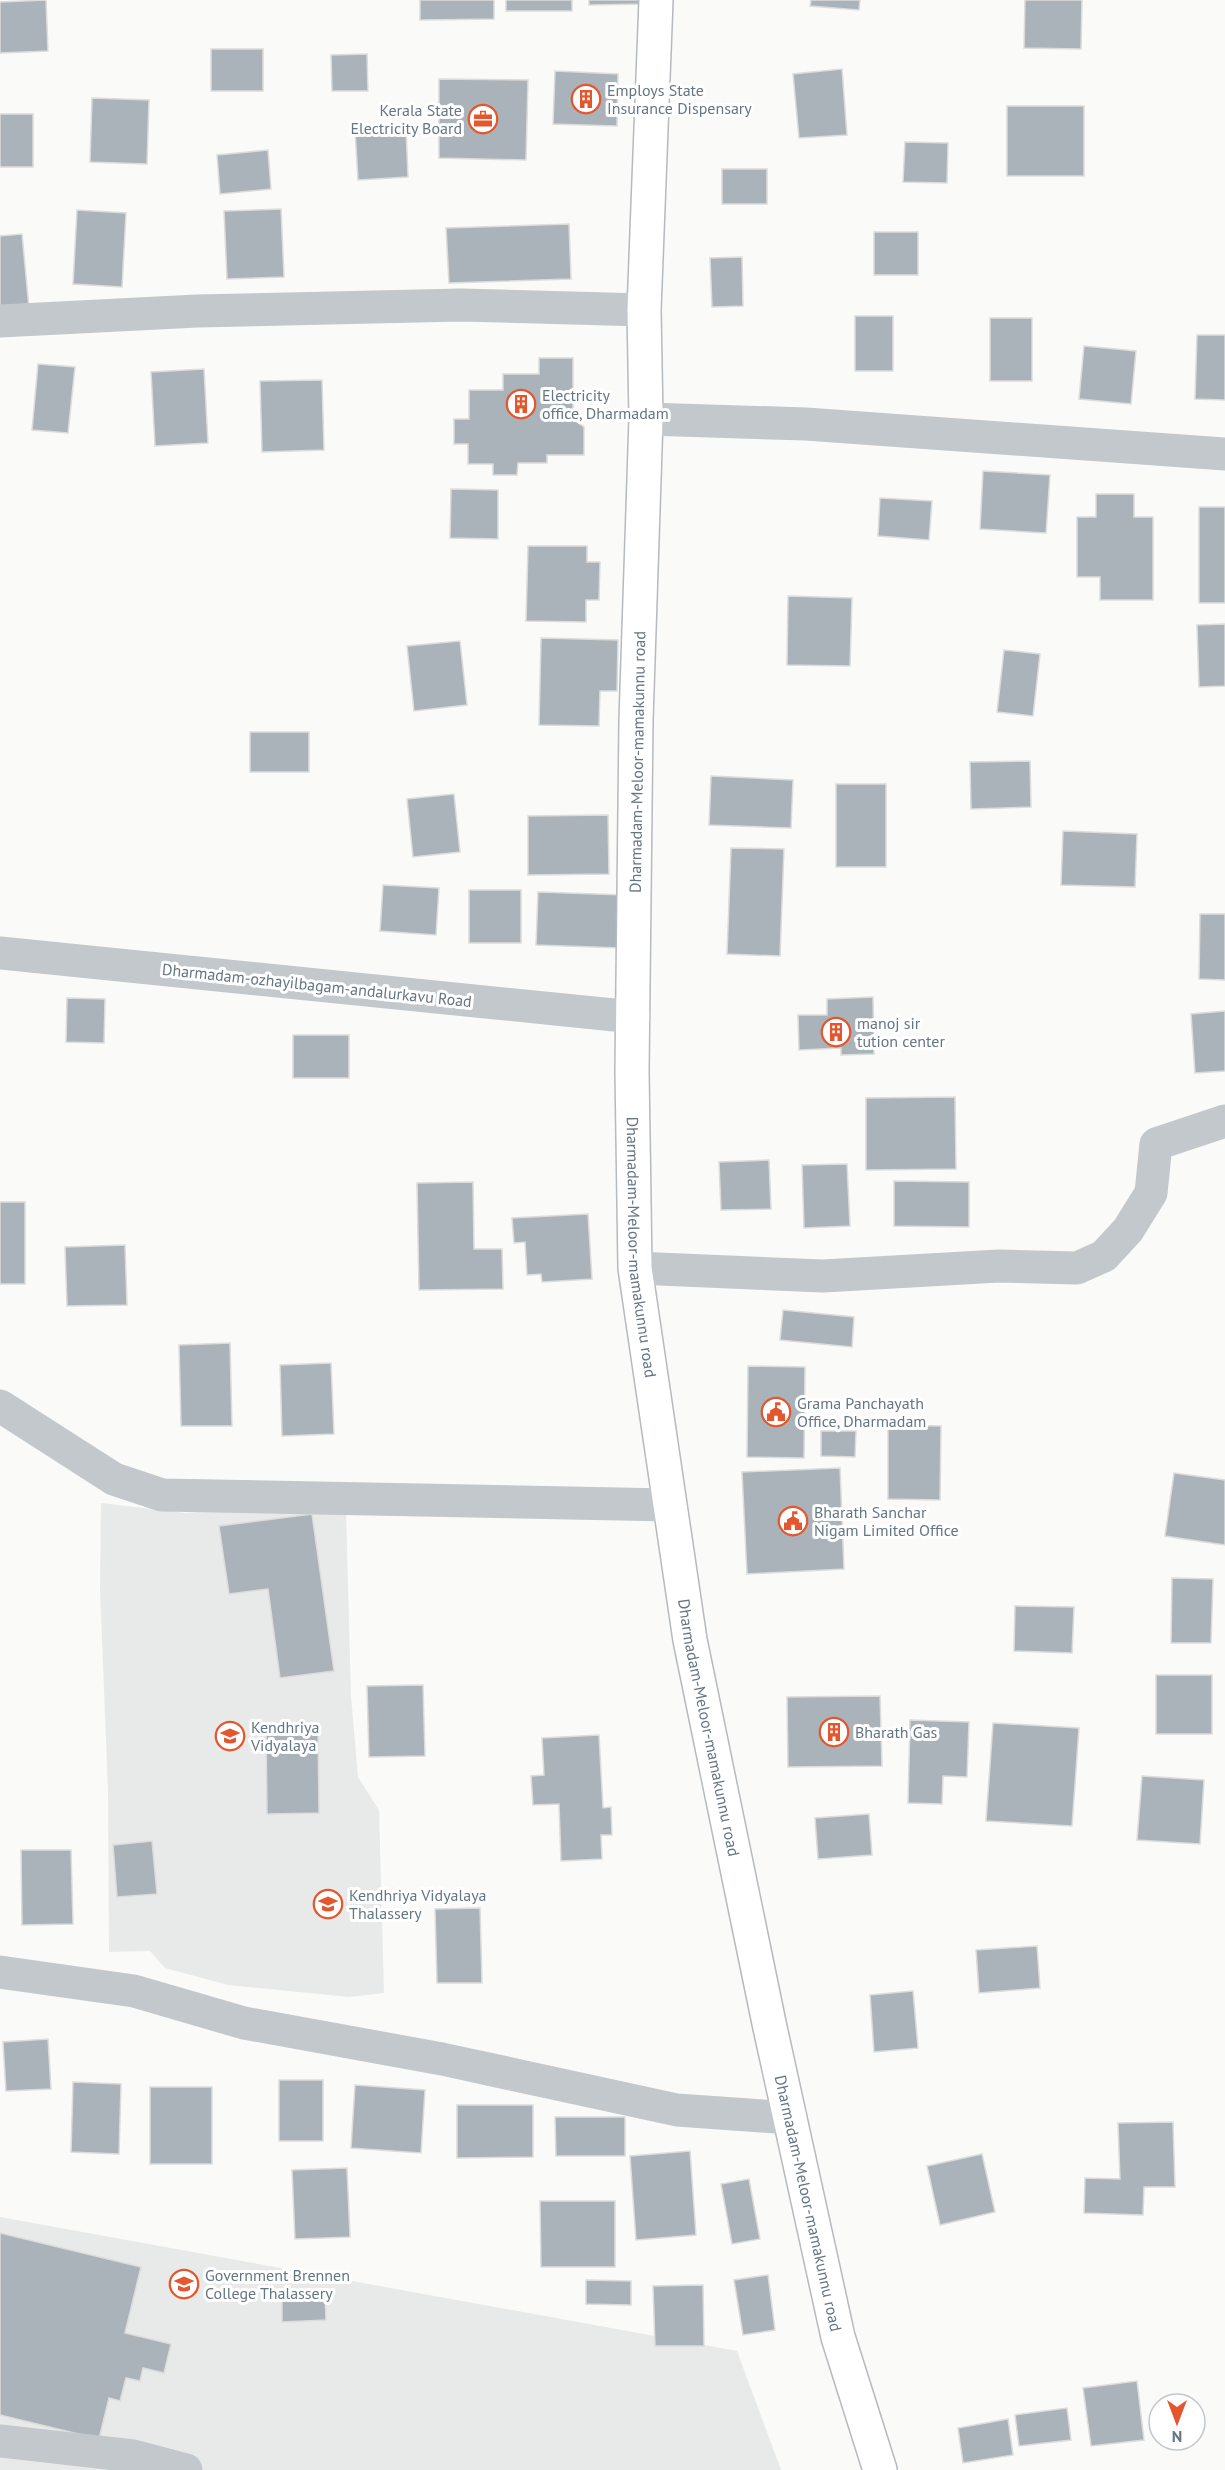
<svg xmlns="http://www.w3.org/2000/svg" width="1225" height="2470" font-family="'PT Sans',sans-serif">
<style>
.built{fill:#e8e9e9}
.building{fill:#aab3b9;stroke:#dcdcda;stroke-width:1.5}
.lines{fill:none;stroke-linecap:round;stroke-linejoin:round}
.major-casing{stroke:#b5babe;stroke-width:36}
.minor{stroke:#c3c8cc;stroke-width:33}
.major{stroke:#fff;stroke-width:33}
.labels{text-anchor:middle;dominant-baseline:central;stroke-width:6;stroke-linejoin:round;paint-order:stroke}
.poi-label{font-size:16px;fill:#657683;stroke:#fff;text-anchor:start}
.street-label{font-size:16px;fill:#657683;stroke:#fff}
</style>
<rect width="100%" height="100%" fill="#fafaf8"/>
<!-- built -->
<g class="built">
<path d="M101,1503L185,1513L262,1509L346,1510L351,1696L358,1777L379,1810L384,1993L349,1997L228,1985L165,1968L150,1951L109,1952L108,1790L100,1589Z"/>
<path d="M0,2217L737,2351L781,2470H0Z"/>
</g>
<!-- building -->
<g class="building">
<path d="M46,0L48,51L0,53V2Z"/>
<path d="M420,0H494V19L420,20Z"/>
<rect x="506" y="0" width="66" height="11"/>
<path d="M589,0H642V4L589,5Z"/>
<path d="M811,0H860L859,10L810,6Z"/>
<path d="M1025,0H1082L1081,49L1024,48Z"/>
<rect x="211" y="49" width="52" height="42"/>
<path d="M367,54L368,91H332L331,55Z"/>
<path d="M842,69L847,135L799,138L793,74Z"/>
<path d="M555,71L618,74L617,126L553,124Z"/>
<path d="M439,79L528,80L526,160L439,158Z"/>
<path d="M92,98L149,100L147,164L90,162Z"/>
<rect x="1007" y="106" width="77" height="70"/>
<rect x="0" y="114" width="33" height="53"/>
<path d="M406,128L408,177L358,180L355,130Z"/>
<path d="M905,142L948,143L947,183L903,182Z"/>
<path d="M268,150L271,189L220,194L217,155Z"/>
<rect x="722" y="169" width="45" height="35"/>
<path d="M281,209L284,277L227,279L224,211Z"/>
<path d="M77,210L126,213L122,287L73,284Z"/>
<path d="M569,224L571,279L449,283L446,228Z"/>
<rect x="874" y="232" width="44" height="43"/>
<path d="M22,234L29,308L0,310V236Z"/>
<path d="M742,257L743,306L712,307L710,258Z"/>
<rect x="855" y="316" width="38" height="55"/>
<rect x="990" y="318" width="42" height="63"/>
<path d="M1197,335H1225V400L1195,399Z"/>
<path d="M1084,346L1136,351L1131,404L1079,399Z"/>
<path d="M539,358H573V419L584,427V455H547V463H518L517,475H493V464H468V444H454V419H469V390H503V374H539Z"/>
<path d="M38,364L75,367L68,433L32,430Z"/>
<path d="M204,369L208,443L155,446L151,372Z"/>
<path d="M322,380L324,450L262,452L260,381Z"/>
<path d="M983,471L1050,475L1046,533L980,529Z"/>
<path d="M451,489L498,490V539L450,538Z"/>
<path d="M1096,494H1134V517H1153V600H1100V577H1077V517H1096Z"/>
<path d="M880,498L932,501L929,540L878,536Z"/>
<rect x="1199" y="507" width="26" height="96"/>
<path d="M528,546H587V562H600L599,600H586V622L526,621Z"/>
<path d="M788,596L852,598L850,666L787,665Z"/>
<path d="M1225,624V686L1199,687L1197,625Z"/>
<path d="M541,638L618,640L617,691H600L599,726L539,725Z"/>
<path d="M460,641L467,705L414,711L407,646Z"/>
<path d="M1004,650L1040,654L1033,716L997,712Z"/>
<rect x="250" y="732" width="59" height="40"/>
<path d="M1030,761L1031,807L971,809L970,762Z"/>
<path d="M711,776L793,780L791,828L709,825Z"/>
<rect x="836" y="784" width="50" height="83"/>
<path d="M454,794L460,852L413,857L407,799Z"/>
<path d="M608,815L609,874L528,875V816Z"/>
<path d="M1063,831L1137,834L1135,887L1061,885Z"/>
<path d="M731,848L784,849L780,956L727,954Z"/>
<path d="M383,885L439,888L436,935L380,931Z"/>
<rect x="469" y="890" width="52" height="53"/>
<path d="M538,892L624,895L623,948L536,945Z"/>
<path d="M1200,914H1225V980L1199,979Z"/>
<path d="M873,997L874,1054L841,1055V1048L799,1050L798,1015H827V999Z"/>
<path d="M67,998L105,999L104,1043L66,1042Z"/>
<path d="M1225,1011V1071L1195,1073L1191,1014Z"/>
<rect x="293" y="1035" width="56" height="43"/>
<path d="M955,1097L956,1169L866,1170V1098Z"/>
<path d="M769,1160L771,1209L721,1210L719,1162Z"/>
<path d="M847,1164L850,1226L804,1228L802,1165Z"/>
<path d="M894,1181L969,1182V1227L894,1226Z"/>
<path d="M473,1182L474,1249H502L503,1289L419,1290L417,1183Z"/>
<rect x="0" y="1202" width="25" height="82"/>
<path d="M588,1214L592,1279L542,1282L541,1274L527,1275L525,1242L514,1243L512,1218Z"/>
<path d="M125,1245L127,1305L67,1306L65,1247Z"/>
<path d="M783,1310L854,1317L852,1347L780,1340Z"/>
<path d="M230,1343L232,1426H181L179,1345Z"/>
<path d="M331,1363L334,1434L282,1436L280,1365Z"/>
<path d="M748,1366L805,1367L804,1458L747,1457Z"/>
<path d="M888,1425L941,1426L940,1500L888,1499Z"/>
<path d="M821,1431H856L855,1457L821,1456Z"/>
<path d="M840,1468L844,1569L747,1574L742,1472Z"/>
<path d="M1174,1473L1225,1480V1545L1165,1536Z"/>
<path d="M312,1514L334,1671L280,1678L268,1589L229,1594L219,1526Z"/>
<path d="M1172,1578L1213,1579L1211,1643H1171Z"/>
<path d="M1015,1606L1074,1607L1072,1653L1014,1651Z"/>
<rect x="1156" y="1675" width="56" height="59"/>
<path d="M423,1685L425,1756L369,1757L367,1686Z"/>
<path d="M880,1696L882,1766L788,1767L787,1697Z"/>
<path d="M910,1720L969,1722L967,1777L943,1776L942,1804L908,1803Z"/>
<path d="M993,1723L1079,1728L1072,1826L986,1821Z"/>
<path d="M266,1726H318L319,1813L267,1814Z"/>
<path d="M599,1735L603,1808L611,1807L612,1835H601L602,1859L561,1861L559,1804L533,1805L531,1776L544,1775L542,1738Z"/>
<path d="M1142,1776L1204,1780L1200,1844L1137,1840Z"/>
<path d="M869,1814L872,1855L818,1859L815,1818Z"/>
<path d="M152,1841L157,1894L117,1897L113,1845Z"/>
<path d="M21,1850H71L73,1924L22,1925Z"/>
<path d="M480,1908L482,1983H437L435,1909Z"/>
<path d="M1037,1946L1040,1988L979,1993L976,1950Z"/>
<path d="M913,1991L918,2048L874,2052L870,1995Z"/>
<path d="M48,2039L51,2089L6,2091L3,2042Z"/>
<rect x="279" y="2080" width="44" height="61"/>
<path d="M73,2082L121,2084L119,2154L71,2152Z"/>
<path d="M355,2085L425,2090L421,2153L351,2148Z"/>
<rect x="150" y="2087" width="62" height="77"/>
<path d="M457,2105H533V2157L457,2158Z"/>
<path d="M555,2117H625V2156H556Z"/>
<path d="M1173,2122L1175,2187H1144L1143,2215L1084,2213L1085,2178L1120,2179L1118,2123Z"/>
<path d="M690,2151L696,2235L636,2240L630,2156Z"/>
<path d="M982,2154L995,2212L940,2225L927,2166Z"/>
<path d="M347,2168L350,2237L295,2239L292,2170Z"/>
<path d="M749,2179L760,2239L732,2244L721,2184Z"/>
<path d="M540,2201H615V2267H541Z"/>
<path d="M0,2233L141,2267L125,2333L171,2344L164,2373L143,2368L140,2381L126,2378L120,2401L109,2398L99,2439L0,2415Z"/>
<path d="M768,2275L775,2330L743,2335L734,2280Z"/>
<path d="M586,2280L631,2281V2305L586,2304Z"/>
<path d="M703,2285L704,2346H655L653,2286Z"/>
<path d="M325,2295L326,2320L282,2322V2296Z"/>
<path d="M1137,2381L1144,2440L1091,2446L1083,2388Z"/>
<path d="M1067,2408L1071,2440L1019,2446L1015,2415Z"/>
<path d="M1008,2419L1013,2455L963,2463L958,2428Z"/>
</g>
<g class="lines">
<!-- major casing -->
<g class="major-casing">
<g id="major">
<path id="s1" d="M656,0L644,310L646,419L636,720L632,1071L635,1268L690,1640L769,2023L838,2337L880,2470"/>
</g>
</g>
<!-- minor -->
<g class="minor">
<path d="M0,321L197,311L461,305L644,310"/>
<path d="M646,419L806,424L1225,454"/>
<path d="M0,953L634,1017"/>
<path d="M635,1268L823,1276L999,1266L1077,1268L1104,1256L1128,1230L1151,1193L1156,1144L1225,1121"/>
<path d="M0,1406L114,1479L162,1495L669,1505"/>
<path d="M0,1972L134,1991L244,2023L442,2059L677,2110L790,2118"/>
<path d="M0,2441L133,2456L186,2470"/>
</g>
<!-- major -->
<use href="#major" class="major"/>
</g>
<!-- icons -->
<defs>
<g id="building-ring" transform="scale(1.5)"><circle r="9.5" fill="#fff" stroke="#e4572e" stroke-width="1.5"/><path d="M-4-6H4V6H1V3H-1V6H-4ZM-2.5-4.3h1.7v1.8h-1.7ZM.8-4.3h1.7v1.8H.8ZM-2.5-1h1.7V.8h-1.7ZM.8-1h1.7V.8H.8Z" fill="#e4572e"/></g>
<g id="office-ring" transform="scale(1.5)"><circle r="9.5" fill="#fff" stroke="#e4572e" stroke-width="1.5"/><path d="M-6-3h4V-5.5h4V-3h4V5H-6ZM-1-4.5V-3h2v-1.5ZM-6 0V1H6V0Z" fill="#e4572e"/></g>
<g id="civic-ring" transform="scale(1.5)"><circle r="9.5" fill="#fff" stroke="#e4572e" stroke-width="1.5"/><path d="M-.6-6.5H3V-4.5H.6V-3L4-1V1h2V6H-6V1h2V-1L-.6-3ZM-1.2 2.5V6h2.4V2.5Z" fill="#e4572e"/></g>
<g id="school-ring" transform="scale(1.5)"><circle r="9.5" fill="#fff" stroke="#e4572e" stroke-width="1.5"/><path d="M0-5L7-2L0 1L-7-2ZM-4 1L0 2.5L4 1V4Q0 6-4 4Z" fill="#e4572e"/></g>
<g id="university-ring" transform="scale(1.5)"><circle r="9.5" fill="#fff" stroke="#e4572e" stroke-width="1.5"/><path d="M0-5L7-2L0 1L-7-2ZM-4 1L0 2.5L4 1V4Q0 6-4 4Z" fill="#e4572e"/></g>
</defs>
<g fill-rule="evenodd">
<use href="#building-ring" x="586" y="99"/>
<use href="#office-ring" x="483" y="119"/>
<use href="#building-ring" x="521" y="404"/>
<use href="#building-ring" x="836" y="1032"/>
<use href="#civic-ring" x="776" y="1412"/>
<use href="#civic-ring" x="793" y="1521"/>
<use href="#building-ring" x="834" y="1732"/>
<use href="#school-ring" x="230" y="1736"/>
<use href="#school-ring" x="328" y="1904"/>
<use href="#university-ring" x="184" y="2284"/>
</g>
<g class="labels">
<!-- poi labels -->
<g class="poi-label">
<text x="607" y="90">Employs State<tspan x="607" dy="18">Insurance Dispensary</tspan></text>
<text x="462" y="110" text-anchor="end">Kerala State<tspan x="462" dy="18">Electricity Board</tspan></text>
<text x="542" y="395">Electricity<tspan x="542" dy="18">office, Dharmadam</tspan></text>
<text x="857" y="1023">manoj sir<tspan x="857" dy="18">tution center</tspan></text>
<text x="797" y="1403">Grama Panchayath<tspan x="797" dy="18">Office, Dharmadam</tspan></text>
<text x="814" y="1512">Bharath Sanchar<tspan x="814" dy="18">Nigam Limited Office</tspan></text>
<text x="251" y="1727">Kendhriya<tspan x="251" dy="18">Vidyalaya</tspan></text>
<text x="855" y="1732">Bharath Gas</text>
<text x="349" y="1895">Kendhriya Vidyalaya<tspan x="349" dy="18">Thalassery</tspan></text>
<text x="205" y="2275">Government Brennen<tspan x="205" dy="18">College Thalassery</tspan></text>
</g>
<!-- street labels -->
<g class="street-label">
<text transform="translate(637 762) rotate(-89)">Dharmadam-Meloor-mamakunnu road</text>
<text transform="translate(317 985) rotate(6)">Dharmadam-ozhayilbagam-andalurkavu Road</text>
<text stroke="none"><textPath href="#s1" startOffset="1248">Dharmadam-Meloor-mamakunnu road</textPath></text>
<text stroke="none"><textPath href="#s1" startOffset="1734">Dharmadam-Meloor-mamakunnu road</textPath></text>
<text stroke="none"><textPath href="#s1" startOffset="2220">Dharmadam-Meloor-mamakunnu road</textPath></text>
</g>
</g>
<!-- north arrow -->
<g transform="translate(1177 2422) rotate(180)"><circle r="28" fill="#ffffff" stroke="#c1c8cd" stroke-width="1.5"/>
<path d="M0-4.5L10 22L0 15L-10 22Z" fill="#e4572e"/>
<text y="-9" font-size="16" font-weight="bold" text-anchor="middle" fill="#657683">N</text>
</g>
</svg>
